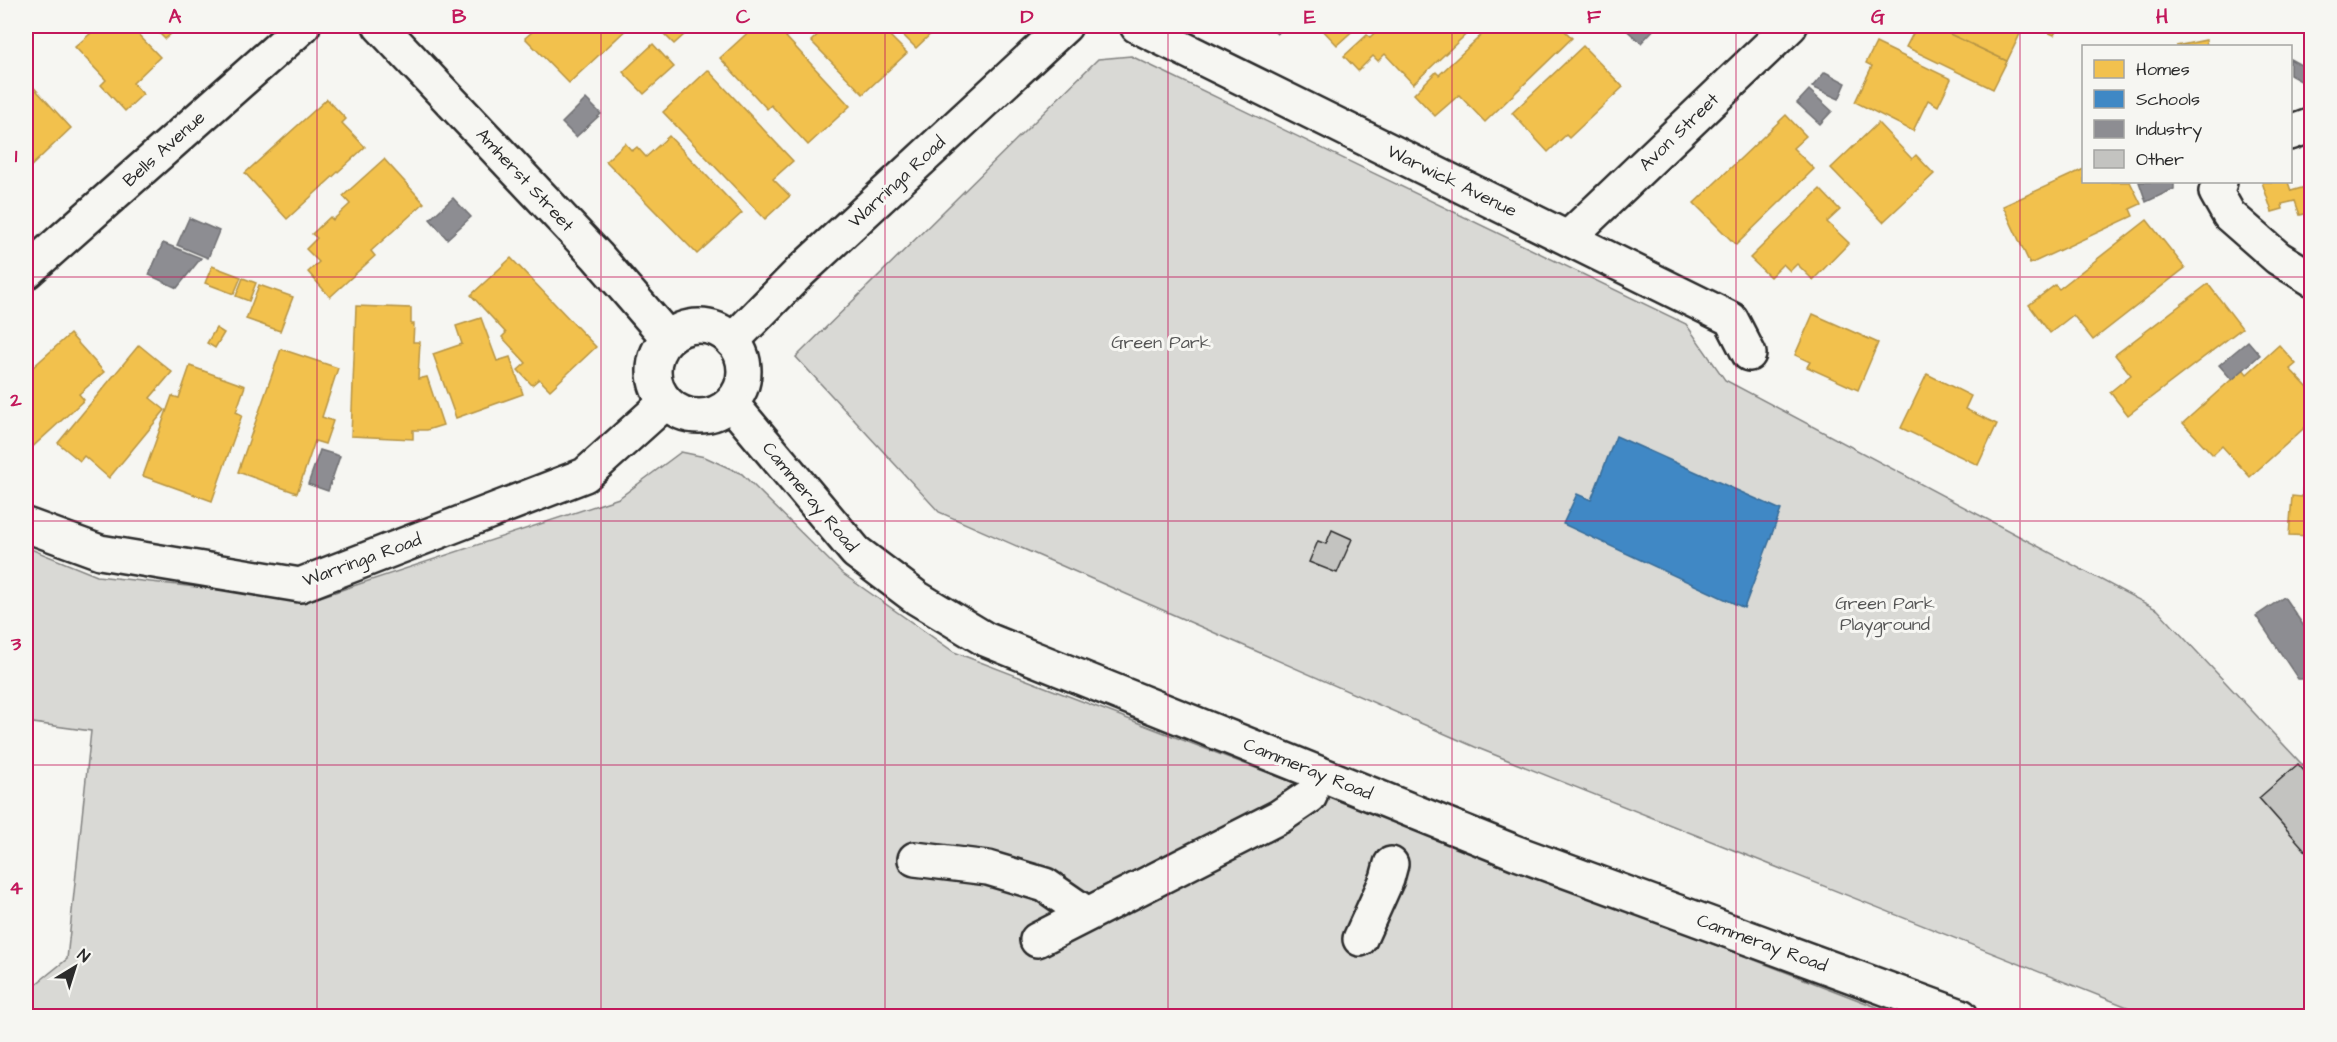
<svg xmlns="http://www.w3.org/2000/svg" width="2337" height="1042" font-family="'Architects Daughter',sans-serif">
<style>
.green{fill:#d9d9d5;stroke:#828280;stroke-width:1.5}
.homes{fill:#f2c14e;stroke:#b69444;stroke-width:1.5}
.schools{fill:#3f88c5;stroke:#396c97;stroke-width:1.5}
.industry{fill:#8d8d92;stroke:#707073;stroke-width:1.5}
.building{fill:#c3c3c0;stroke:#2b2b2b;stroke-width:1.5}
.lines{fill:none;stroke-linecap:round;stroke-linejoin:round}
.minor-casing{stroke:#2b2b2b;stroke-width:38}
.minor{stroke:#f6f6f2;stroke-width:33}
.grid{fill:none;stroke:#c2185b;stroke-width:1.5;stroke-opacity:0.55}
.labels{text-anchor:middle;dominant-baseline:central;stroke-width:6;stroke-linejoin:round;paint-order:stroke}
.street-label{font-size:18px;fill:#2b2b2b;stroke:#f6f6f2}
.park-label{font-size:18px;fill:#565656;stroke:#f6f6f2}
.neatline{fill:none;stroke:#c2185b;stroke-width:2}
.grid-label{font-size:20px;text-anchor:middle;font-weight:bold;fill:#c2185b}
</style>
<rect width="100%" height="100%" fill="#f6f6f2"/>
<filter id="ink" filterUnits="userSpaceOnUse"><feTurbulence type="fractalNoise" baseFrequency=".0167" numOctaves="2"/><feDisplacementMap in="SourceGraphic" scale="12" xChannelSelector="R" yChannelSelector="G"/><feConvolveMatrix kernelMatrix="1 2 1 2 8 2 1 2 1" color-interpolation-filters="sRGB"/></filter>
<g filter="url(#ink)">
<!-- green -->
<g class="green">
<path d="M1131,56L1686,324L1725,380L2158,610L2311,774V1016H2150L1475,747L939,512L796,357L1098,59Z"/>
<path d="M681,452L705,457L742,474L843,574L954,652L1900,1016H26V992L67,959L91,731L26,722V547L97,576L311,600L619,498Z"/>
</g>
<!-- homes -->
<g class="homes">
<path d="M99,26H130L160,57L133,83L143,94L125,111L101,85L106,80L75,47Z"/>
<path d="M152,26H180L165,39Z"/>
<path d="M539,26H630L569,83L525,38Z"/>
<path d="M669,26H675L684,35L674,44L662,32Z"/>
<path d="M685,26H698L691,32Z"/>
<path d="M755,26H784L790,33L786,37L850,106L808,145L771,105L767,109L720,58Z"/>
<path d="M827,26H880L907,53L863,94L811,41Z"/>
<path d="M894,26H939L916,48Z"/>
<path d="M1319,26H1358L1337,45Z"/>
<path d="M1382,26H1475L1413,84L1385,54L1378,61L1373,56L1358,71L1344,56L1367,35L1370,37Z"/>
<path d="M1491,26H1560L1572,38L1485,122L1459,95L1435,116L1414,94L1436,72L1439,75Z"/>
<path d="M1917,26H1933L2007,61L1993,89L1906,47Z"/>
<path d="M1933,26H2008L2021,32L2007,61Z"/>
<path d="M2034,26H2059L2054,35Z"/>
<path d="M2206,40L2207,46H2176Z"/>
<path d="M1876,43L1951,79L1938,106L1928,100L1913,131L1855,102L1872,66L1866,63Z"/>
<path d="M653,44L674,67L644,94L623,72Z"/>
<path d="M1583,46L1623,87L1569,138L1566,135L1548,152L1512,113Z"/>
<path d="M708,70L793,161L773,179L790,196L765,219L663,112Z"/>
<path d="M26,79L71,128L26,171Z"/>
<path d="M327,99L346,119L342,123L365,147L287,219L245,173Z"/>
<path d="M1786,115L1806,136L1793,148L1814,169L1736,245L1694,203Z"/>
<path d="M1878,123L1912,159L1916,155L1934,174L1883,222L1831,168Z"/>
<path d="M669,136L742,213L697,254L606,161L625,143L632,151L637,147L646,157Z"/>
<path d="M384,159L424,203L371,251L375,256L330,297L308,272L319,262L306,249L317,238L312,234L330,217L333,220L350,204L343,196Z"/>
<path d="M2084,169V182H2130L2141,204L2130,209L2133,216L2030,264L2003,206Z"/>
<path d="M2262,182H2288L2291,191L2312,185V222L2309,213L2300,215L2295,201L2282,204L2283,209L2272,212Z"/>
<path d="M1820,189L1840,210L1827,222L1849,243L1813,280L1797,264L1790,271L1783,264L1770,277L1750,258Z"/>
<path d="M2147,220L2185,268L2093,340L2073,315L2050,333L2029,305L2055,285L2059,289Z"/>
<path d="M511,258L596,347L550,390L539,379L532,385L518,370L526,363L502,337L506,333L471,295Z"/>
<path d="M212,266L241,277L234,294L205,283Z"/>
<path d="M243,278L256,283L249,301L236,296Z"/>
<path d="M2208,284L2242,328L2128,415L2110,392L2131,375L2115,355Z"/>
<path d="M259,285L293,297L280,331L246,319Z"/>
<path d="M356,306L411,308V324H414L413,342H420L418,379L427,377L443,425L427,430H413V439L351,436Z"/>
<path d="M1813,314L1878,343L1858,390L1807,367L1810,362L1795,355Z"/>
<path d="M481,318L497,361L510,357L523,394L456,418L433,354L462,344L456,326Z"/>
<path d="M216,328L224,333L215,348L207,343Z"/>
<path d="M70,334L104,372L79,394L84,400L28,451L26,448V370L30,366L32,368Z"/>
<path d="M139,345L172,372L150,398L165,410L109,478L84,456L80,461L58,443Z"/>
<path d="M2279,345L2296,364L2290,369L2309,389L2312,387V421L2250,477L2222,446L2213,455L2183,423L2243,369L2247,374Z"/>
<path d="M281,349L338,368L322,417L333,421L325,444L315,441L297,493L238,472Z"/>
<path d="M190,366L245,386L236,412L242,415L212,501L143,476L172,396L179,398Z"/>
<path d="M1927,374L1971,396L1965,409L1997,424L1978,465L1901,428Z"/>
<path d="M2304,468L2312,469V536L2289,535L2292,496L2302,497Z"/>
</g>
<!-- schools -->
<path class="schools" d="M1616,436L1781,510L1744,608L1563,524L1577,494L1591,500Z"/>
<!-- industry -->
<g class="industry">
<path d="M1269,26H1286L1277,34Z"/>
<path d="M1622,26H1657L1641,43Z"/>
<path d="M2290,59L2312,71L2306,84L2290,75Z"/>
<path d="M1825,72L1846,83L1839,99L1812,87Z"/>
<path d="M1809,90L1832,111L1820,124L1797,103Z"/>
<path d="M586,99L601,114L576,137L562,123Z"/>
<path d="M2139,182H2174V189L2146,202Z"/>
<path d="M453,198L471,217L447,239L430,219Z"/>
<path d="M189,218L219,231L208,258L177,245Z"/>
<path d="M163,243L201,258L177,288L149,275Z"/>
<path d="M2248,341L2260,355L2232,380L2219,365Z"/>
<path d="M320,450L340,456L328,491L308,484Z"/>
<path d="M2284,597L2312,638V679H2298L2256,616Z"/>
</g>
<!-- building -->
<g class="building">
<path d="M1332,530L1352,539L1337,573L1309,562L1318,541L1326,544Z"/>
<path d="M2298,764L2312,780V858L2259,798Z"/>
</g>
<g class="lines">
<!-- minor casing -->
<g class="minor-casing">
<g id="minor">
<path d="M380,26L597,256L668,338"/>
<path d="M1137,26L1731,319L1749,354"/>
<path d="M2290,133L2312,125"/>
<path d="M2220,182L2216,192L2229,215L2278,258L2312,279"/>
<path d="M1568,238L1790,26"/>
<path d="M26,272L303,26"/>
<circle cx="699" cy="371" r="45"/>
<path d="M732,341L800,272L1065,26"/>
<path d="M731,403L856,552L917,598L985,639L1517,853L1961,1016"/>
<path d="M26,525L100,552L300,585L585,475L666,402"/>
<path d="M915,859L988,868L1045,885L1087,914"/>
<path d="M1360,939L1387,879L1391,864"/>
<path d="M1037,940L1279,817L1310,796"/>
</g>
</g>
<!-- minor -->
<use href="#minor" class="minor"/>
</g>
</g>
<!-- grid -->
<path class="grid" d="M317,26V1016M601,26V1016M885,26V1016M1168,26V1016M1452,26V1016M1736,26V1016M2020,26V1016M26,277H2312M26,521H2312M26,765H2312"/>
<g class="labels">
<!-- street labels -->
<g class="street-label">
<text transform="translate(1679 132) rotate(-44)">Avon Street</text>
<text transform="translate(164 149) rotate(-42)">Bells Avenue</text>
<text transform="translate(525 180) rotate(47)">Amherst Street</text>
<text transform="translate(1452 181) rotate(26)">Warwick Avenue</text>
<text transform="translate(897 182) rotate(-43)">Warringa Road</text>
<text transform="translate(810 497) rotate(50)">Cammeray Road</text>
<text transform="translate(362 560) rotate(-20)">Warringa Road</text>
<text transform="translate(1308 769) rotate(22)">Cammeray Road</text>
<text transform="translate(1762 943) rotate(20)">Cammeray Road</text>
</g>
<!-- park labels -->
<g class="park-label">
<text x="1161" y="342">Green Park</text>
<text x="1885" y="603">Green Park<tspan x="1885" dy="21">Playground</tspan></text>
</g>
</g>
<!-- margin -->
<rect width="2337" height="1042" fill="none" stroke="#f6f6f2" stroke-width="66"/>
<!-- legend -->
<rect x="2082" y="45" width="210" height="138" fill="#f6f6f2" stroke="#a5a5a2" stroke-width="1.5"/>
<rect x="2094" y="60" width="30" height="18" fill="#f2c14e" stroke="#a5a5a2" stroke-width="1.5"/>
<text x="2136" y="75" font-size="18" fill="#2b2b2b">Homes</text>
<rect x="2094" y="90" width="30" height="18" fill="#3f88c5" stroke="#a5a5a2" stroke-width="1.5"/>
<text x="2136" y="105" font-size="18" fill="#2b2b2b">Schools</text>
<rect x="2094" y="120" width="30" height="18" fill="#8d8d92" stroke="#a5a5a2" stroke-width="1.5"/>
<text x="2136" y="135" font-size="18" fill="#2b2b2b">Industry</text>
<rect x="2094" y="150" width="30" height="18" fill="#c3c3c0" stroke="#a5a5a2" stroke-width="1.5"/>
<text x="2136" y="165" font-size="18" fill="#2b2b2b">Other</text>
<!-- north arrow -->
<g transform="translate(75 967) rotate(38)" stroke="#f6f6f2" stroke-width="4.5" paint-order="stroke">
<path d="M0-4.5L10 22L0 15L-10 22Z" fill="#2b2b2b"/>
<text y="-9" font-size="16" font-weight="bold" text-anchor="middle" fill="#2b2b2b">N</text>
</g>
<rect x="33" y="33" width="2271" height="976" class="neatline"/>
<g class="grid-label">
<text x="175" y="23">A</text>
<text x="459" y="23">B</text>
<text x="743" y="23">C</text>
<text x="1027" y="23">D</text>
<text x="1310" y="23">E</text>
<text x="1594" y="23">F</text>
<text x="1878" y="23">G</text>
<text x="2162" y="23">H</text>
<text x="16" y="162">1</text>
<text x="16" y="406">2</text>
<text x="16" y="650">3</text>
<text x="16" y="894">4</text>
</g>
</svg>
